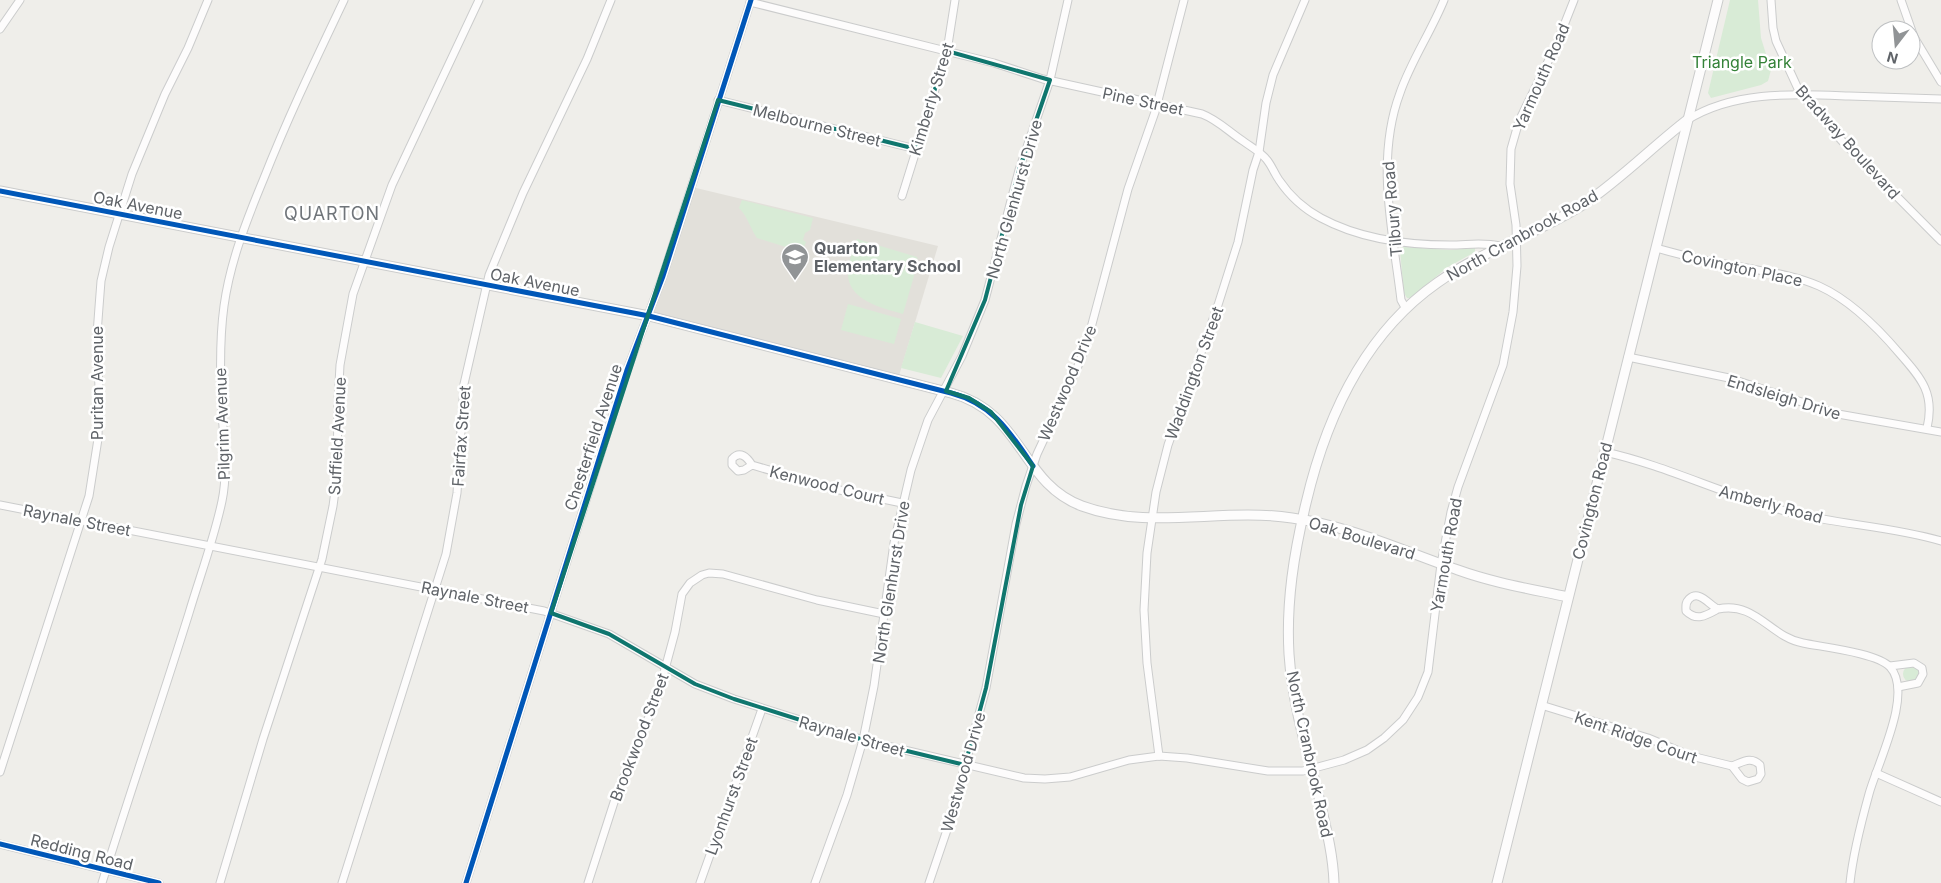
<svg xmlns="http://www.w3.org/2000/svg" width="1941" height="883" font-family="Inter,sans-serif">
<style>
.education{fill:#e2e0da}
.green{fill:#d8ebd6}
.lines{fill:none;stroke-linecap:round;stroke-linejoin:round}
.minor-casing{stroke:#cbcccc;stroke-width:9}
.tertiary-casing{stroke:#cbcccc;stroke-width:11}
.minor{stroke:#fdfcfc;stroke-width:7}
.tertiary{stroke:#fdfcfc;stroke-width:9}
.cycleway-casing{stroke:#fff;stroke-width:8}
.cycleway{stroke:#0057b8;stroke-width:5}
.marked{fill:none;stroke:#0f766e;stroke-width:4;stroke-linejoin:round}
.labels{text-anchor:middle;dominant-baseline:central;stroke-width:5;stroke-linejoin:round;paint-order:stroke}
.park-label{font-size:16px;fill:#348238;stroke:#fff}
.street-label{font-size:16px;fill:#5f6368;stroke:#fff}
.poi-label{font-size:16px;font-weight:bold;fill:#5f6368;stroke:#fff;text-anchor:start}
.neighbourhood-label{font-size:18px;letter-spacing:1px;fill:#70757a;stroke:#fff}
</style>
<rect width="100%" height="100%" fill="#efeeea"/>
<!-- education -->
<path class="education" d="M692,187L938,246L898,379L651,317Z"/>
<!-- green -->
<g class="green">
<path d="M1730,0H1758L1761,38L1771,70L1768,81L1761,85L1711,98L1708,93Z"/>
<path d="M742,200L813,218L810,230L805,233L803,240L806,242L802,252L757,238C750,228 748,217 739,208Z"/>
<path d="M857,239L917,257L918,262L903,314C880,307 845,300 848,269C849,259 854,248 857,239Z"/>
<path d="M1405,247L1450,250L1475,248V252L1448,267L1410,298H1407L1404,293L1400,251L1401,248Z"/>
<path d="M848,304L901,319L894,344L841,330Z"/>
<path d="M915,322L963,336L941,378L901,368Z"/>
<circle cx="1911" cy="674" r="8"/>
</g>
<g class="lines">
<!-- minor casing -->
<g class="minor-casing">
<g id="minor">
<path d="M1771,0L1773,28L1776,41L1800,93L1841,140L1941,241"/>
<path d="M1901,0L1914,37L1941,82"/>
<path d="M750,2L994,63L1043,79L1202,114C1218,120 1229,132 1243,141C1251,147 1261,152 1267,160C1272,166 1274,173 1279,180C1289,195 1304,209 1321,218C1360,239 1407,245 1450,245C1468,245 1483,242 1500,246"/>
<path d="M0,29L20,0"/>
<path d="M718,100L916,149"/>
<path d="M1687,120C1735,90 1795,94 1849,96C1879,97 1910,98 1941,99"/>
<path d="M902,196L947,51L955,0"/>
<path d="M1656,248C1684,256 1712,262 1741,267C1768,272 1794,275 1819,286C1850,300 1878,328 1900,354C1922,379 1935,394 1927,428"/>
<path d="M1406,309L1401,300C1393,232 1375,160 1400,93C1411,61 1431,32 1444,0"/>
<path d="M1628,357L1729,378L1838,414L1941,432"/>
<path d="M1605,452C1668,466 1726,496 1789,512C1839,525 1891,526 1941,541"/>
<path d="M752,465L744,470L738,471L732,465V459C740,450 747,457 752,465L830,488L902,503"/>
<path d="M0,505L544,611L609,634L695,684L734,699L870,742L1024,778L1045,779L1070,777L1129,760L1159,756L1187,758L1268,771H1303L1344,760L1367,750L1384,738L1403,720L1418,697L1428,672L1441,564L1451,512L1458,487L1503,365L1513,312L1517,266L1516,225L1510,184L1511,149L1519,121L1557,43L1574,0"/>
<path d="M1718,609C1707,615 1697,622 1686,611C1686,606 1685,603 1689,599C1699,589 1709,605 1718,609C1756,601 1770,637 1803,643C1822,647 1878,653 1890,667C1914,693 1877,764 1869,794C1861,823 1853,853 1850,883"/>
<path d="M1890,666L1914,663L1922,668L1923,674L1918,683L1898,687"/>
<path d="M1541,705L1648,738L1691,756L1732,766L1742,779L1748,782L1758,779L1761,774L1760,765C1751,756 1743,762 1732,766"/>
<path d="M1159,756L1147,663L1144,610L1147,553L1156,492L1168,445L1218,305L1238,242L1253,170L1259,152L1266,103L1273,75L1305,0"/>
<path d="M0,772L89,496L98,439L99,389L97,334L99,307L101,281L109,247L132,174L165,94L188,48L208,0"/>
<path d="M1876,773L1941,802"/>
<path d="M0,844L159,883"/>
<path d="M102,883C130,792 161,703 189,613C200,576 214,539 222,501C228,472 224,443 222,413C220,377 219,342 224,306C230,262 247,219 264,178C288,117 316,59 344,0"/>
<path d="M220,883L263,739L322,559L333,506L337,476L338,402L340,365L353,294L392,185L479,0"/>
<path d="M342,883L446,554L457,493L464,384L489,275L523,193L587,59L611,0"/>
<path d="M466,883L614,411L627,370L663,276L751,0"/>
<path d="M588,883L617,793L658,695L675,632L682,594L690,583L702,575L709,573L723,574L817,600L884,614"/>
<path d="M700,883L762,709"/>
<path d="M815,883L847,795L863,740L874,686L894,543L911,470L928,420L962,356L985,300L1019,170L1050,80L1068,0"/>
<path d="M929,883L950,821L986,688L1016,524L1026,486L1037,454L1078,366L1088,339L1128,189L1155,112L1184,0"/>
</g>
</g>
<!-- tertiary casing -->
<g class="tertiary-casing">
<g id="tertiary">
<path d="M0,191L649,316L951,393C1023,412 1020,483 1082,506C1150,531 1222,507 1292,518C1350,526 1403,551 1458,570C1494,583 1531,589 1568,597"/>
<path d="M1334,883C1333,851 1324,820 1317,789C1305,745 1292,700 1289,654C1286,602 1294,553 1306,503C1326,418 1363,335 1437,283C1483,250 1537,234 1584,204C1621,179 1652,147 1687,120"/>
<path d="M1497,883L1718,0"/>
</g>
</g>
<!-- minor -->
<use href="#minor" class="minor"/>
<!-- tertiary -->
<use href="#tertiary" class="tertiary"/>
<!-- cycleway casing -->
<g class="cycleway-casing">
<g id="cycleway">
<path d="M0,191L649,316L951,393C993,404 1010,432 1033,466"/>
<path d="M0,844L159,883"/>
<path d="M466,883L614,411L627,370L663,276L751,0"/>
</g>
</g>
<!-- cycleway -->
<use href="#cycleway" class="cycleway"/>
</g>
<!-- marked area -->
<path class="marked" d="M947,51L1050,80L1019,170L985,300L946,391L969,398L991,412L1033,466L1021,505L986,688L965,765L870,742L734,699L695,684L609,634L551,613L718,100L916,149Z"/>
<!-- icons -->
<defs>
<g id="school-pin" transform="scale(1.4375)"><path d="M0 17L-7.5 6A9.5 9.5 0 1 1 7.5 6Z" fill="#919496" stroke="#fff"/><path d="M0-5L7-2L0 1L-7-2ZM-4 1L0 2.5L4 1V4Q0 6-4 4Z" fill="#fff"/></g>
</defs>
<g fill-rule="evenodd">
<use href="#school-pin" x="795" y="257"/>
</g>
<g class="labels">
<!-- park labels -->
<g class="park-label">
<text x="1742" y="62">Triangle Park</text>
</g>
<!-- street labels -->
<g class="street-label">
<text transform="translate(1541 77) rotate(-66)">Yarmouth Road</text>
<text transform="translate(931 99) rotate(-73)">Kimberly Street</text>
<text transform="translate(1143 101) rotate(12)">Pine Street</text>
<text transform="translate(817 125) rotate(14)">Melbourne Street</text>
<text transform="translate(1848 142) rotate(48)">Bradway Boulevard</text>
<text transform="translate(1014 199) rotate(-74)">North Glenhurst Drive</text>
<text transform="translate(138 205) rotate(11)">Oak Avenue</text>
<text transform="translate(1392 209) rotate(-95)">Tilbury Road</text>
<text transform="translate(1522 235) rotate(-29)">North Cranbrook Road</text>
<text transform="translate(1742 268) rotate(12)">Covington Place</text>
<text transform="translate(535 282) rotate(11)">Oak Avenue</text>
<text transform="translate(1194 373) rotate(-70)">Waddington Street</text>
<text transform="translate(97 383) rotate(-90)">Puritan Avenue</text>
<text transform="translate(1067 383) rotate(-67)">Westwood Drive</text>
<text transform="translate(1784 397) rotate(17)">Endsleigh Drive</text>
<text transform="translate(222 424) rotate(-92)">Pilgrim Avenue</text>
<text transform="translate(337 436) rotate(-87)">Suffield Avenue</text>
<text transform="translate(461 436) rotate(-86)">Fairfax Street</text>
<text transform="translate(593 437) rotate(-72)">Chesterfield Avenue</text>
<text transform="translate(827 485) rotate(14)">Kenwood Court</text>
<text transform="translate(1592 501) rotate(-76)">Covington Road</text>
<text transform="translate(1771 504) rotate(15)">Amberly Road</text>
<text transform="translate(77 520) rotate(11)">Raynale Street</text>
<text transform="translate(1362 538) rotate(17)">Oak Boulevard</text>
<text transform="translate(1446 555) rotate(-80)">Yarmouth Road</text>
<text transform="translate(891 582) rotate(-81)">North Glenhurst Drive</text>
<text transform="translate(475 597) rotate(11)">Raynale Street</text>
<text transform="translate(852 736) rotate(16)">Raynale Street</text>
<text transform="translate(639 737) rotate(-69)">Brookwood Street</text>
<text transform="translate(1636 737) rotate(19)">Kent Ridge Court</text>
<text transform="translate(1310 754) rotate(78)">North Cranbrook Road</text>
<text transform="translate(963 772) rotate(-74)">Westwood Drive</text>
<text transform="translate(731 796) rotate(-70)">Lyonhurst Street</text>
<text transform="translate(82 852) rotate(14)">Redding Road</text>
</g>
<!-- poi labels -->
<g class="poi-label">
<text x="814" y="248">Quarton<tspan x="814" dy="18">Elementary School</tspan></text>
</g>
<!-- neighbourhood labels -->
<g class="neighbourhood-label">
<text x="332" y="213">QUARTON</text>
</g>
</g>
<!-- north arrow -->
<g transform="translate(1896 45) rotate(196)"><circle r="24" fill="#ffffff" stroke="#bfc1c3"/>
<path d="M0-4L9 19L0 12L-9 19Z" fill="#919496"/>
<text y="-8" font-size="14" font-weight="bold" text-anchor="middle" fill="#5f6368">N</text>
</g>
</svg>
